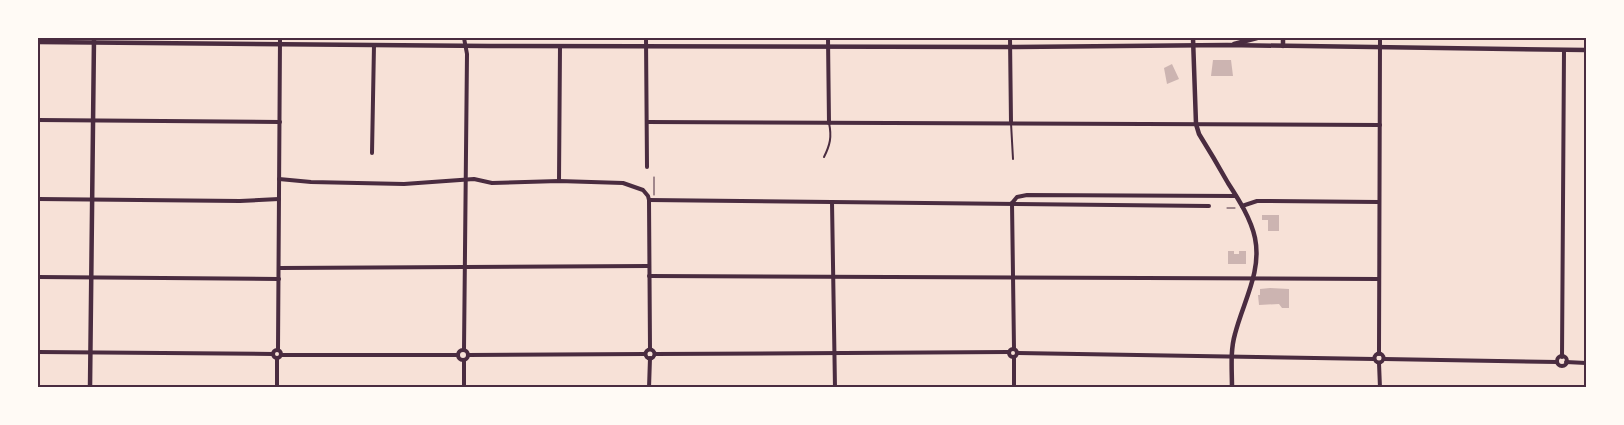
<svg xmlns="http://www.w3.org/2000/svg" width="1624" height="425" font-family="'Archivo Narrow',sans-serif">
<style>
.building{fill:#ccb4b1}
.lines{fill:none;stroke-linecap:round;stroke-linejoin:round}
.path{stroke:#4a2c40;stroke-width:1}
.service{stroke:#4a2c40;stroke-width:2}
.minor{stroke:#4a2c40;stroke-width:4}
.tertiary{stroke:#4a2c40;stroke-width:4.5}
.neatline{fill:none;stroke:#4a2c40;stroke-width:2}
</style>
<rect width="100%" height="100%" fill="#f7e1d7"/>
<!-- building -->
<g class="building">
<path d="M1213,60H1231L1233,76H1211Z"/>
<path d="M1172,64L1179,79L1167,84L1164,68Z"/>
<path d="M1262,215H1279V231H1268V220H1262Z"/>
<path d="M1228,251H1234V254H1239V251H1246V264H1228Z"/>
<path d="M1270,288L1289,289V308H1282L1279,304L1259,305L1258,295H1260V289Z"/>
</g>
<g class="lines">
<!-- path -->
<g class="path">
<path d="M654,177V195"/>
<path d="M1227,208H1235"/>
</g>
<!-- service -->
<g class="service">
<path d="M1011,123L1013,159"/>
<path d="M824,157C830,145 832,137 829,123"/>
</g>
<!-- minor -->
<g class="minor">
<path d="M464,38L467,54L464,350"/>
<path d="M646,38L647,167"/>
<path d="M828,38L829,123"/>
<path d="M1010,38L1011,123"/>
<path d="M38,120L280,122"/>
<path d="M647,122L1380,125"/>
<path d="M372,153L374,45"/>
<path d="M279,179L311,182L404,184L474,179L492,183L559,181L623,183L643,190L648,196L649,200L650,349"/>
<path d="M559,181L560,46"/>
<path d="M38,199L240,201L279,199"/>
<path d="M649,200L1209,206"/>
<path d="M832,202L835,388"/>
<path d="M1012,203L1017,197L1027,195L1236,196"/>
<path d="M1012,203L1014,348"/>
<path d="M1242,206L1257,201L1379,202"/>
<path d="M279,268L649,266"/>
<path d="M649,276L1379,279"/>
<path d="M38,277L279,279"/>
<circle cx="1013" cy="353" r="4"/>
<circle cx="650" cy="354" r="4.5"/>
<circle cx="277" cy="354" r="4"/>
<circle cx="463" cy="355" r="5"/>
<path d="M278,350L280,38"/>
<path d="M38,352L273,354"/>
<path d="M1018,353L1374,359"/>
<circle cx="1379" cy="358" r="4.5"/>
<path d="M655,354L1009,352"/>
<path d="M1379,354L1380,38"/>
<path d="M282,355H458"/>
<path d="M468,355L645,354"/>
<circle cx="1562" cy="361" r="5"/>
<path d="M1014,357V388"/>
<path d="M1562,357L1564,50"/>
<path d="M1384,359L1557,362"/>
<path d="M464,360V388"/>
<path d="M1566,362L1586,363"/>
<path d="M1379,363L1380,388"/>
<path d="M277,388V358"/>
<path d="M649,388L650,358"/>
</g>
<!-- tertiary -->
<g class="tertiary">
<path d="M1193,38L1196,124L1199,134C1209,150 1219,167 1228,183C1239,200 1251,219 1255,238C1262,272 1243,302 1235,334C1230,351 1232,370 1232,388"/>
<path d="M1283,38V46"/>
<path d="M38,42L490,46L1005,47L1227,45L1586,50"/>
<path d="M1234,44L1257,38"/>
<path d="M90,388L94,38"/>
</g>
</g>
<!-- border -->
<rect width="1624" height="425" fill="none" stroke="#fffaf5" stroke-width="78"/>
<rect x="39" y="39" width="1546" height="347" class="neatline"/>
</svg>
